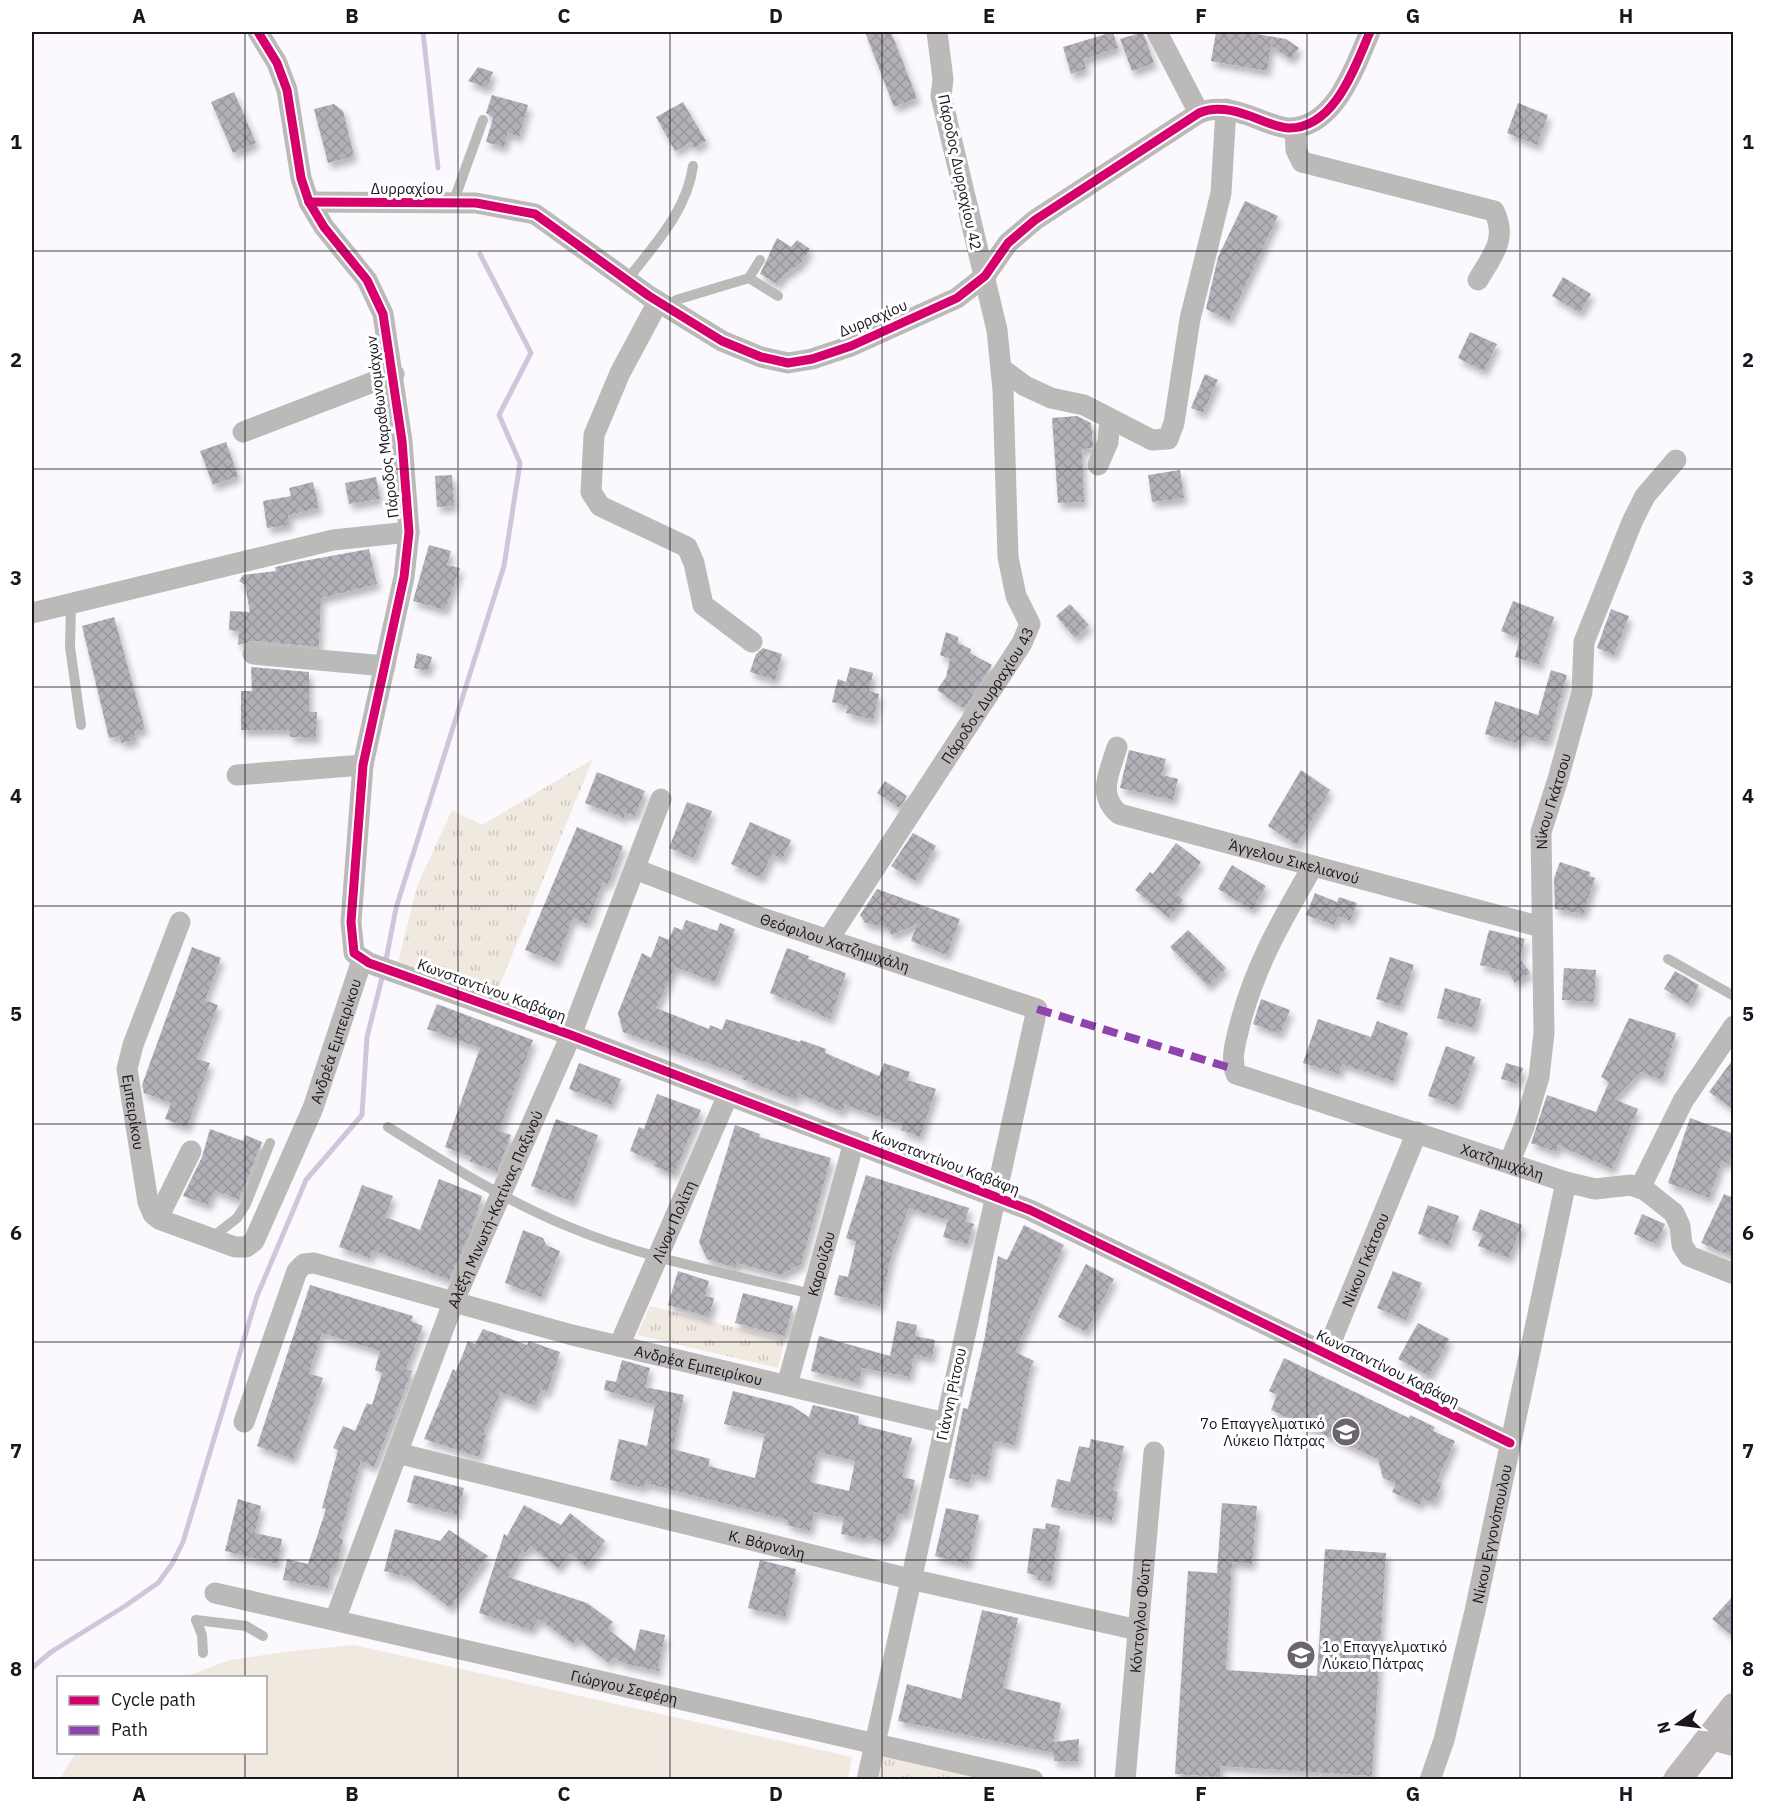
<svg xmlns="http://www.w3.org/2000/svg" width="1765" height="1811" font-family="'IBM Plex Sans',sans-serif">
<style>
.grass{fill:url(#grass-tufts)}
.pitch{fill:#efe9e0}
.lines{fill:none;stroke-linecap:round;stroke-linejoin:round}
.stream{stroke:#d1c5dc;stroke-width:5}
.building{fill:url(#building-cross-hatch);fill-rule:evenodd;filter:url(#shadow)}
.lane{stroke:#bcbab8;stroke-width:10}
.street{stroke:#bcbab8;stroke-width:21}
.secondary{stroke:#bcb9b8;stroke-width:28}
.quiet{stroke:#8e44ad;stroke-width:8;stroke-dasharray:15 8;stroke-linecap:butt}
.cycleway-casing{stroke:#fff;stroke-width:13}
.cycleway{stroke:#d6006c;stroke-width:9}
.grid{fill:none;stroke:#1b1520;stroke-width:1.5;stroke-opacity:0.55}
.labels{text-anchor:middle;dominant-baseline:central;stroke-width:6;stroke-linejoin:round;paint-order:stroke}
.street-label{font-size:15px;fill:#1b1520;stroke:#fff}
.poi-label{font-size:15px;fill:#1b1520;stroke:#fff;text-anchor:end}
.neatline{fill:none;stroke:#1b1520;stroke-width:2}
.grid-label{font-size:20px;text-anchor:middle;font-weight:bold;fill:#1b1520}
</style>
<defs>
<pattern id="grass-tufts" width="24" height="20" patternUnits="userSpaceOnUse" patternTransform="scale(1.5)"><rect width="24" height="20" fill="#efe9e0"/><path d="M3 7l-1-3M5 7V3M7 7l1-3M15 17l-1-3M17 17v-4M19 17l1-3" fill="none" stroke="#ccc7c0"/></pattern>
<pattern id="building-cross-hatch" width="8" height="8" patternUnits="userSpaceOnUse" patternTransform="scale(1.5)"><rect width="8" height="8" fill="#b4b0b7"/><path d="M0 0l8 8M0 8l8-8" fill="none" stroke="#9a969d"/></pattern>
<filter id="shadow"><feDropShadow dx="3.5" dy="6" stdDeviation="3" flood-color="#0004"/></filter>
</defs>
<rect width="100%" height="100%" fill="#fcf9fe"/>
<!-- grass -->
<g class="grass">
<path d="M593,759L494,999L398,963L417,886L452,810L482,825Z"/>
<path d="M650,1306L785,1340L778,1368L637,1335Z"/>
<path d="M874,1743L999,1780H867Z"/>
</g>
<!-- pitch -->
<path class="pitch" d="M354,1645L852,1757L848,1779H59L76,1753L266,1752V1678L184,1677L230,1660L293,1651Z"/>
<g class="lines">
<!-- stream -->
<g class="stream">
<path d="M423,32L438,168"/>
<path d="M385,965L396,908L504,566L520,463L499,415L531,353L480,254"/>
<path d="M32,1668L51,1652L125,1606L158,1583L172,1564L183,1542L257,1296L306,1180L362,1115L367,1037L383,974"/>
</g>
</g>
<!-- building -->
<g class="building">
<path d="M865,32H891L917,98L894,107Z"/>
<path d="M1113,32L1118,48L1084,59L1086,69L1071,74L1063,47Z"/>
<path d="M1143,32L1154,63L1132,71L1120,39Z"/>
<path d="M1216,32H1245L1286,39L1299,48L1291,59L1271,46L1267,71L1211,61Z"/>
<path d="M478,67L493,72L487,88L468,81Z"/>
<path d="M234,92L256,143L233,153L211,102Z"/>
<path d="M492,95L528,105L519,137L508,133L504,147L486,142L493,118L486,113Z"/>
<path d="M683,102L706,141L694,148L691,142L675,151L656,117Z"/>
<path d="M1518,103L1548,115L1537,145L1507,133Z"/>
<path d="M334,104L343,111L354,156L328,163L314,109Z"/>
<path d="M1245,201L1278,216L1229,320L1206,309L1218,257Z"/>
<path d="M777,238L791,247L797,240L810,249L801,263L784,275L777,284L760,274Z"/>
<path d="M1563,277L1591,294L1580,313L1552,296Z"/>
<path d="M1470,332L1497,344L1484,371L1458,358Z"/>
<path d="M1205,374L1218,380L1203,413L1191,408Z"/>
<path d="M1077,416L1091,423L1093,445L1092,448L1082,449L1084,502L1058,503L1052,418Z"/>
<path d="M226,442L238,476L213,485L200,451Z"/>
<path d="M1180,470L1184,498L1152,502L1148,475Z"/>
<path d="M452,475L454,506L437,507L435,476Z"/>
<path d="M376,477L380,499L349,504L345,483Z"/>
<path d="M313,482L319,508L288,515L290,525L267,528L263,501L291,496L289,488Z"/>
<path d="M429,545L451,551L447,565L460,568L445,610L413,601Z"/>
<path d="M369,549L377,584L321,598L319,647L254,641L238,645L239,631L229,630L230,611L250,612L245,585L239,581L243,575L276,571L275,567L298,562Z"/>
<path d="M1513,601L1554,617L1539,665L1515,657L1520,639L1501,631Z"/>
<path d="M1070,604L1089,625L1075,638L1056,616Z"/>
<path d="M1611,609L1629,616L1614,655L1597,648Z"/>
<path d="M114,617L145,729L134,732L136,740L121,743L119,736L109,738L82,626Z"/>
<path d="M946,632L958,637V643L971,649L970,653L992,665L964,709L937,690L946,677L950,659L940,655Z"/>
<path d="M763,648L782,654L775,680L750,672L756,654Z"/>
<path d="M417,653L432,657L428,671L414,668Z"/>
<path d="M251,667L309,672V712H317L316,738L290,737V730H241V691H252Z"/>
<path d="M850,667L873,673L869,691L879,694L873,720L846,713L848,706L832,702L838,679L846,682Z"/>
<path d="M1551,670L1567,675L1548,742L1525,736L1516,743L1485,734L1495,701L1538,715Z"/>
<path d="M1129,750L1166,759L1162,775L1178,779L1173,800L1120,788Z"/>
<path d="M1301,770L1330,790L1297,845L1268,826Z"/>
<path d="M597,772L645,791L635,816L625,813L624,818L585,803Z"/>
<path d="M885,781L907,796L899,808L877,793Z"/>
<path d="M687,802L712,811L694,858L669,848Z"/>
<path d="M750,822L791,840L782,859L772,854L761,878L731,864Z"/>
<path d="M577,827L623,846L608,884L603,882L587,924L573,918L556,962L525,950Z"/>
<path d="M913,833L936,846L915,881L891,866Z"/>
<path d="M1176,843L1201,862L1177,894L1183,900L1169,918L1135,890L1150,872L1153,874Z"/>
<path d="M1560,862L1590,872L1589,876L1595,878L1583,914L1555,909L1554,878Z"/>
<path d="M1232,865L1266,886L1252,910L1218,889Z"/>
<path d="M877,889L960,919L947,955L911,941L917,924L892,935L886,927L865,923L860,915Z"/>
<path d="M1315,893L1337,902L1339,897L1357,903L1350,921L1338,916L1334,925L1306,915Z"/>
<path d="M686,920L717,931L720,923L735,929L715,982L675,967L656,1008L709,1029L710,1025L722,1030L726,1019L800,1042L801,1040L826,1049L825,1053L879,1076L884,1063L910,1072L907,1080L936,1089L920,1137L901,1130L903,1125L845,1105L842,1112L798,1093L796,1100L742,1079L743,1076L623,1032L618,1013L642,953L651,958L659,936L669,940L674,927L682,930Z"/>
<path d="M1188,930L1226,968L1208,986L1170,947Z"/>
<path d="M1489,930L1525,939L1520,958L1530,973L1515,983L1508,972L1480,965Z"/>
<path d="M192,947L221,958L205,1000L218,1005L197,1059L210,1063L187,1127L165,1119L171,1103L144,1093L142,1085Z"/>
<path d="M787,948L809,956L808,959L846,973L830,1019L770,993Z"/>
<path d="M1390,957L1414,965L1400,1007L1376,999Z"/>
<path d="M1564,968L1596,970L1594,1002L1562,1000Z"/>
<path d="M1675,971L1699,985L1689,1004L1664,989Z"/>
<path d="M1445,988L1481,999L1474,1028L1437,1018Z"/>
<path d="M1261,999L1290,1010L1280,1034L1253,1024Z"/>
<path d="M437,1004L533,1040L499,1131L511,1135L497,1172L469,1161L472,1157L445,1147L480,1048L427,1029Z"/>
<path d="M1629,1018L1676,1033L1662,1080L1640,1072L1614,1099L1638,1109L1612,1169L1558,1145L1556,1152L1531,1143L1547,1095L1596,1112L1609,1082L1601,1077Z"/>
<path d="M1318,1019L1371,1037L1377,1021L1408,1033L1393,1081L1342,1064L1339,1074L1303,1063Z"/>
<path d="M1446,1046L1475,1057L1457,1106L1428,1096Z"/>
<path d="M1734,1058V1110L1709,1092Z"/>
<path d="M579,1063L621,1079L611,1105L569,1089Z"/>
<path d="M1506,1063L1523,1068L1518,1084L1501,1079Z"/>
<path d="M657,1094L701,1110L674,1174L654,1166L656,1162L630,1151L639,1127L644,1129Z"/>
<path d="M1690,1118L1734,1134V1151L1729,1164L1722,1161L1709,1198L1668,1183Z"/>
<path d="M556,1119L598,1135L573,1202L531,1186Z"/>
<path d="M735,1125L760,1134L759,1137L831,1158L801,1264L781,1275L737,1263L736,1268L707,1259L699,1242Z"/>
<path d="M210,1129L243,1141L245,1135L262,1142L239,1200L214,1190L208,1205L183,1196L202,1157Z"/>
<path d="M866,1175L969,1208L965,1221L974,1224L967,1244L943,1237L948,1220L909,1208L892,1253L880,1306L834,1295L839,1275L848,1277L856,1242L846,1238Z"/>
<path d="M439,1179L482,1196L472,1229L449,1280L373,1250L370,1258L339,1247L362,1185L393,1196L385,1217L420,1230Z"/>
<path d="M1724,1194L1734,1198V1257L1701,1243Z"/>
<path d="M1428,1205L1459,1216L1449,1245L1418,1234Z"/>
<path d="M1480,1209L1522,1225L1509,1258L1478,1246L1483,1234L1472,1230Z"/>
<path d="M1642,1214L1665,1224L1656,1244L1634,1234Z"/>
<path d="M1024,1225L1064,1245L1015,1352L1034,1361L1030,1369L1015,1445L994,1441L987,1477L971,1474L970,1483L949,1478L963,1408L968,1409L985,1336L998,1256L1007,1260Z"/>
<path d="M523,1230L543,1238L546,1245L560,1251L541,1297L505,1283Z"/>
<path d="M1086,1264L1114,1279L1086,1332L1058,1317Z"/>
<path d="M678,1271L709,1281L705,1296L714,1298L709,1317L668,1305Z"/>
<path d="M1393,1271L1422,1283L1406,1320L1377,1308Z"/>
<path d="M310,1285L413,1316L411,1321L423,1326L406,1369L412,1371L374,1467L361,1461L339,1538L343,1539L336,1569L332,1567L328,1588L283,1580L287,1559L308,1564L326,1509L322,1508L338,1450L333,1448L343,1426L355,1431L367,1403L372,1405L382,1373L375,1370L380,1351L322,1333L309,1373L323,1378L293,1459L257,1446Z"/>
<path d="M743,1293L793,1306L785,1336L735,1323Z"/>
<path d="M897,1321L917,1325L915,1336L935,1340L932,1358L914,1355L910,1377L862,1368L859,1383L811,1371L819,1336L890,1356Z"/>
<path d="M1418,1323L1449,1339L1429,1376L1398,1359Z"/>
<path d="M483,1329L527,1345L529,1341L560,1352L547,1393L541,1389L535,1406L501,1392L483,1434L486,1435L479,1457L424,1439L453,1369L456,1371L468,1341L475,1344Z"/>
<path d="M1284,1358L1409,1418L1410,1415L1435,1427L1433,1431L1455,1441L1437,1481L1442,1483L1434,1503L1423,1498L1420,1505L1392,1492L1396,1484L1383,1478L1378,1459L1271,1410L1277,1395L1269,1391Z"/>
<path d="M622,1360L650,1368L645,1387L684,1395L673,1449L710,1459L708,1466L755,1478L765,1434L724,1424L733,1391L792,1406L809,1417L813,1405L859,1416L858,1424L912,1438L902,1477L915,1480L907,1515L898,1513L894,1530L884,1542L869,1536L864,1539L841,1534L844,1518L814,1512L810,1531L787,1525L788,1520L645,1483L644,1488L610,1480L619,1439L647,1446L655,1405L604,1390L606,1380L616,1382ZM818,1452L855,1461L849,1491L810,1482Z"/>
<path d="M1091,1439L1124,1446L1113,1491L1118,1492L1112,1520L1051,1507L1057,1479L1070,1482L1079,1446L1089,1448Z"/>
<path d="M414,1475L464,1488L457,1515L407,1502Z"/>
<path d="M238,1499L261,1506L255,1533L282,1539L277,1564L225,1551Z"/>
<path d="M1222,1503L1257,1506L1252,1564L1232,1562L1226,1670L1317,1676L1325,1549L1386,1553L1372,1776L1220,1766V1777L1175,1774L1188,1571L1217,1573Z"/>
<path d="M524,1505L561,1525L570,1513L605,1541L586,1566L570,1553L558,1568L530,1546L526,1553L522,1551L508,1577L587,1603L613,1622L608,1629L635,1651L640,1629L665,1635L658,1668L662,1672L622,1663L614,1657L609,1663L577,1638L573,1644L539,1619L531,1630L479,1613L504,1534L507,1536Z"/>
<path d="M946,1508L979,1515L968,1564L935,1556Z"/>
<path d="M1046,1523L1060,1526L1051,1582L1037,1580L1038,1576L1027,1573L1033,1528L1045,1529Z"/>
<path d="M395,1529L440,1541L449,1530L488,1556L450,1608L411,1578L384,1571Z"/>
<path d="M760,1560L796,1569L785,1617L748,1608Z"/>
<path d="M1734,1595V1637L1712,1619Z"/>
<path d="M982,1610L1018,1618L1003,1688L1061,1703L1053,1742L1079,1739L1078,1761H1054V1753L898,1721L907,1684L961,1699Z"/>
</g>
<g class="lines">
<!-- lane -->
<g class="lane">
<path d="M453,203L483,120"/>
<path d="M749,278L760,260"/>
<path d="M627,280C654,245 687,211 693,166"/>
<path d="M670,308L676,300L749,278L778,296"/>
<path d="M71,604L70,647L81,725"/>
<path d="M1668,959L1734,996"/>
<path d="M388,1127C446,1163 504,1200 567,1226C645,1259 730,1274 812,1294"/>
<path d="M210,1239L237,1218L246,1204L270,1143"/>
<path d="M196,1620L246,1626L263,1636"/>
<path d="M196,1620L202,1635L203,1653"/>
</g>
<!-- street -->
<g class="street">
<path d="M258,32L277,63L287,90L301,178L309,202L324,227L367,280L383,314L402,441L409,532L404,577L363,765L351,922L354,953L369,963L571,1035L1030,1210L1510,1443"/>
<path d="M1157,32L1199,113"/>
<path d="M1295,128L1296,150L1302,162L1494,211C1508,239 1492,256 1478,280"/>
<path d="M309,202L476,203L535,214L649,296L722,341L761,357L788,363L812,359L851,346L957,298L985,276L1008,243L1035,220L1199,113C1213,107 1229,109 1244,114C1258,118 1274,127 1288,128C1335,129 1355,66 1370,32"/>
<path d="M658,302L620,373L594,435L591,492L600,506L687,547L694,563L703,605L752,642"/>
<path d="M1002,369L1025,386L1051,398L1084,405L1152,440L1168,439L1174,423L1190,319L1221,193L1226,109"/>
<path d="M243,432L394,374"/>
<path d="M1098,465L1108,442L1110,419"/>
<path d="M32,613L333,540L409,532"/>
<path d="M253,654L385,666"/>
<path id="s1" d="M1117,747C1110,772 1096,794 1119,814L1541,927"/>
<path d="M237,775L363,765"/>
<path id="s2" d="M1313,866C1282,920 1256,963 1240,1024C1236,1041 1230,1058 1236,1074L1566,1182L1595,1189L1631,1185L1645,1190L1674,1213L1680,1226L1682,1245L1689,1256L1734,1274"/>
<path id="s3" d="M635,869L759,917L1037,1009L867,1780"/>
<path id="s4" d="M180,922L133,1045L127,1069L148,1202L153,1214L161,1220L235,1247H246L254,1241L313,1108L362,960"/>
<path id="s5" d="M828,940L1022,643L1030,624L1016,596L1008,557L1003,390L997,330L941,96L943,79L937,32"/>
<path id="s6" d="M1509,1163L1524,1127L1539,1077L1544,1033L1541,832L1558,779L1582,692L1584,642L1632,522L1645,496L1676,460"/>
<path d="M1640,1188L1683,1101L1734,1026"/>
<path d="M158,1218L191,1151"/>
<path id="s7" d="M619,1346L728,1095"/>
<path id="s8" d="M1326,1354L1417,1132"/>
<path id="s9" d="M787,1385L854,1142"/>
<path id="s10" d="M244,1422L297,1271L304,1264L314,1263L572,1335L945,1423"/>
<path id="s11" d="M397,1453L910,1579L1138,1630"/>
<path id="s12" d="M215,1593L1033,1780"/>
<path id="s13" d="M335,1620L453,1303L571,1035L661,799"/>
<path d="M1709,1739L1734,1746"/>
<path id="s14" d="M1125,1780L1154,1452"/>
<path id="s15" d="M1430,1780L1444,1740L1475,1611L1566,1182"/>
</g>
<!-- secondary -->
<path class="secondary" d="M1677,1780L1734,1707"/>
<!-- quiet -->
<path class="quiet" d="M1037,1009L1234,1069"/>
<!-- cycleway casing -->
<g class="cycleway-casing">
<g id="cycleway">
<path d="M258,32L277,63L287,90L301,178L309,202L324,227L367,280L383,314L402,441L409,532L404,577L363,765L351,922L354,953L369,963L571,1035L1030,1210L1510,1443"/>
<path d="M309,202L476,203L535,214L649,296L722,341L761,357L788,363L812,359L851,346L957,298L985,276L1008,243L1035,220L1199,113C1213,107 1229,109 1244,114C1258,118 1274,127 1288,128C1335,129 1355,66 1370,32"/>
</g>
</g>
<!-- cycleway -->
<use href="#cycleway" class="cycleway"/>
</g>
<!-- grid -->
<path class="grid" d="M245,32V1678M458,32V1780M670,32V1780M882,32V1780M1095,32V1780M1307,32V1780M1520,32V1780M32,251H1734M32,469H1734M32,687H1734M32,906H1734M32,1124H1734M32,1342H1734M32,1560H1734M245,1752V1780"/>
<!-- icons -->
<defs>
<g id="school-disc" transform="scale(1.5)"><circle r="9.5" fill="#6a656e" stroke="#fff"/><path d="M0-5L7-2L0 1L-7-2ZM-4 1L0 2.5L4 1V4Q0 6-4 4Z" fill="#fff"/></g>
</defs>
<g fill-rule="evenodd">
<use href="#school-disc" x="1346" y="1432"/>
<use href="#school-disc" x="1301" y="1655"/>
</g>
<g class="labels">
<!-- street labels -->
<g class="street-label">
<text transform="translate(960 172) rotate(78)">Πάροδος Δυρραχίου 42</text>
<text x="407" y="188">Δυρραχίου</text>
<text transform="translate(873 318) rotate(-23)">Δυρραχίου</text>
<text transform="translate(382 427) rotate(-97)">Πάροδος Μαραθωνομάχων</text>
<text stroke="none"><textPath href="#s5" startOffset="292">Πάροδος Δυρραχίου 43</textPath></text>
<text stroke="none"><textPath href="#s6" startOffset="369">Νίκου Γκάτσου</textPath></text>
<text stroke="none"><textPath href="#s1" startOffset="254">Άγγελου Σικελιανού</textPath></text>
<text stroke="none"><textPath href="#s3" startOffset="213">Θεόφιλου Χατζημιχάλη</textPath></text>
<text transform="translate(492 990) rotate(20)">Κωνσταντίνου Καβάφη</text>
<text stroke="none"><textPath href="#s4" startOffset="630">Ανδρέα Εμπειρίκου</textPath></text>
<text stroke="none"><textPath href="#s4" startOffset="200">Εμπειρίκου</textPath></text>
<text stroke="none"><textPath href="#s2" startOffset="506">Χατζημιχάλη</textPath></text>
<text transform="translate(946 1162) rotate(21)">Κωνσταντίνου Καβάφη</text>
<text stroke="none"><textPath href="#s13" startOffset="441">Αλέξη Μινωτή-Κατίνας Παξινού</textPath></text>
<text stroke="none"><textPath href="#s7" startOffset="136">Λίνου Πολίτη</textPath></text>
<text stroke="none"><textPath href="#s8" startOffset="102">Νίκου Γκάτσου</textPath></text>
<text stroke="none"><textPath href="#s9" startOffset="126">Καρούζου</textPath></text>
<text stroke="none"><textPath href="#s10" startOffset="578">Ανδρέα Εμπειρίκου</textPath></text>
<text transform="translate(1388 1368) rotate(26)">Κωνσταντίνου Καβάφη</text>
<text transform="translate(951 1394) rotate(-78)">Γιάννη Ρίτσου</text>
<text stroke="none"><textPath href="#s15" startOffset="254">Νίκου Εγγονόπουλου</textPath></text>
<text stroke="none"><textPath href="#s11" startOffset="381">Κ. Βάρναλη</textPath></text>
<text stroke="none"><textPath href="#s14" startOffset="165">Κόντογλου Φώτη</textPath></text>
<text stroke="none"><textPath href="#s12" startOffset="420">Γιώργου Σεφέρη</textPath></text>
</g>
<!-- poi labels -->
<g class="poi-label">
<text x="1325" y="1423">7ο Επαγγελματικό<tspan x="1325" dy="17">Λύκειο Πάτρας</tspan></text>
<text x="1322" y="1646" text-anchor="start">1o Επαγγελματικό<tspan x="1322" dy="17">Λύκειο Πάτρας</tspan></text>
</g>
</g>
<!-- border -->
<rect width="1765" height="1811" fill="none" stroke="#ffffff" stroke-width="66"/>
<!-- legend -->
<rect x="57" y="1676" width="210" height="78" fill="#ffffff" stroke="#a4a1a6" stroke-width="1.5"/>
<rect x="69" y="1696" width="30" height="9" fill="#d6006c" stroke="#a4a1a6" stroke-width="1.5"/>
<text x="111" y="1706" font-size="18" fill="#1b1520">Cycle path</text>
<rect x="69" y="1726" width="30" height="9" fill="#8e44ad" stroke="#a4a1a6" stroke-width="1.5"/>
<text x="111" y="1736" font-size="18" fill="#1b1520">Path</text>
<!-- north arrow -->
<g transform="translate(1678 1724) rotate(256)" stroke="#ffffff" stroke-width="4.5" paint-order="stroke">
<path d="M0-4.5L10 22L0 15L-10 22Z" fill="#1b1520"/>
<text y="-9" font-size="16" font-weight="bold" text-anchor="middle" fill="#1b1520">N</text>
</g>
<rect x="33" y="33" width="1699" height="1745" class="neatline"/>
<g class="grid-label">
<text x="139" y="23">A</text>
<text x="352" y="23">B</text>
<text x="564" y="23">C</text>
<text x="776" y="23">D</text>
<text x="989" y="23">E</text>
<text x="1201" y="23">F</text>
<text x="1413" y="23">G</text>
<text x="1626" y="23">H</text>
<text x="16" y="149">1</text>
<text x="1748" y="149">1</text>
<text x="16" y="367">2</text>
<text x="1748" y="367">2</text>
<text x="16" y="585">3</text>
<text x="1748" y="585">3</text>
<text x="16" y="803">4</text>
<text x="1748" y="803">4</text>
<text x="16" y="1021">5</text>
<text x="1748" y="1021">5</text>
<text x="16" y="1240">6</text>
<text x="1748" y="1240">6</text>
<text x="16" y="1458">7</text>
<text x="1748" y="1458">7</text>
<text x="16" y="1676">8</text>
<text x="1748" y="1676">8</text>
<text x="139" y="1801">A</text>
<text x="352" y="1801">B</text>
<text x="564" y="1801">C</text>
<text x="776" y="1801">D</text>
<text x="989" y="1801">E</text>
<text x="1201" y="1801">F</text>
<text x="1413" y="1801">G</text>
<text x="1626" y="1801">H</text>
</g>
</svg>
